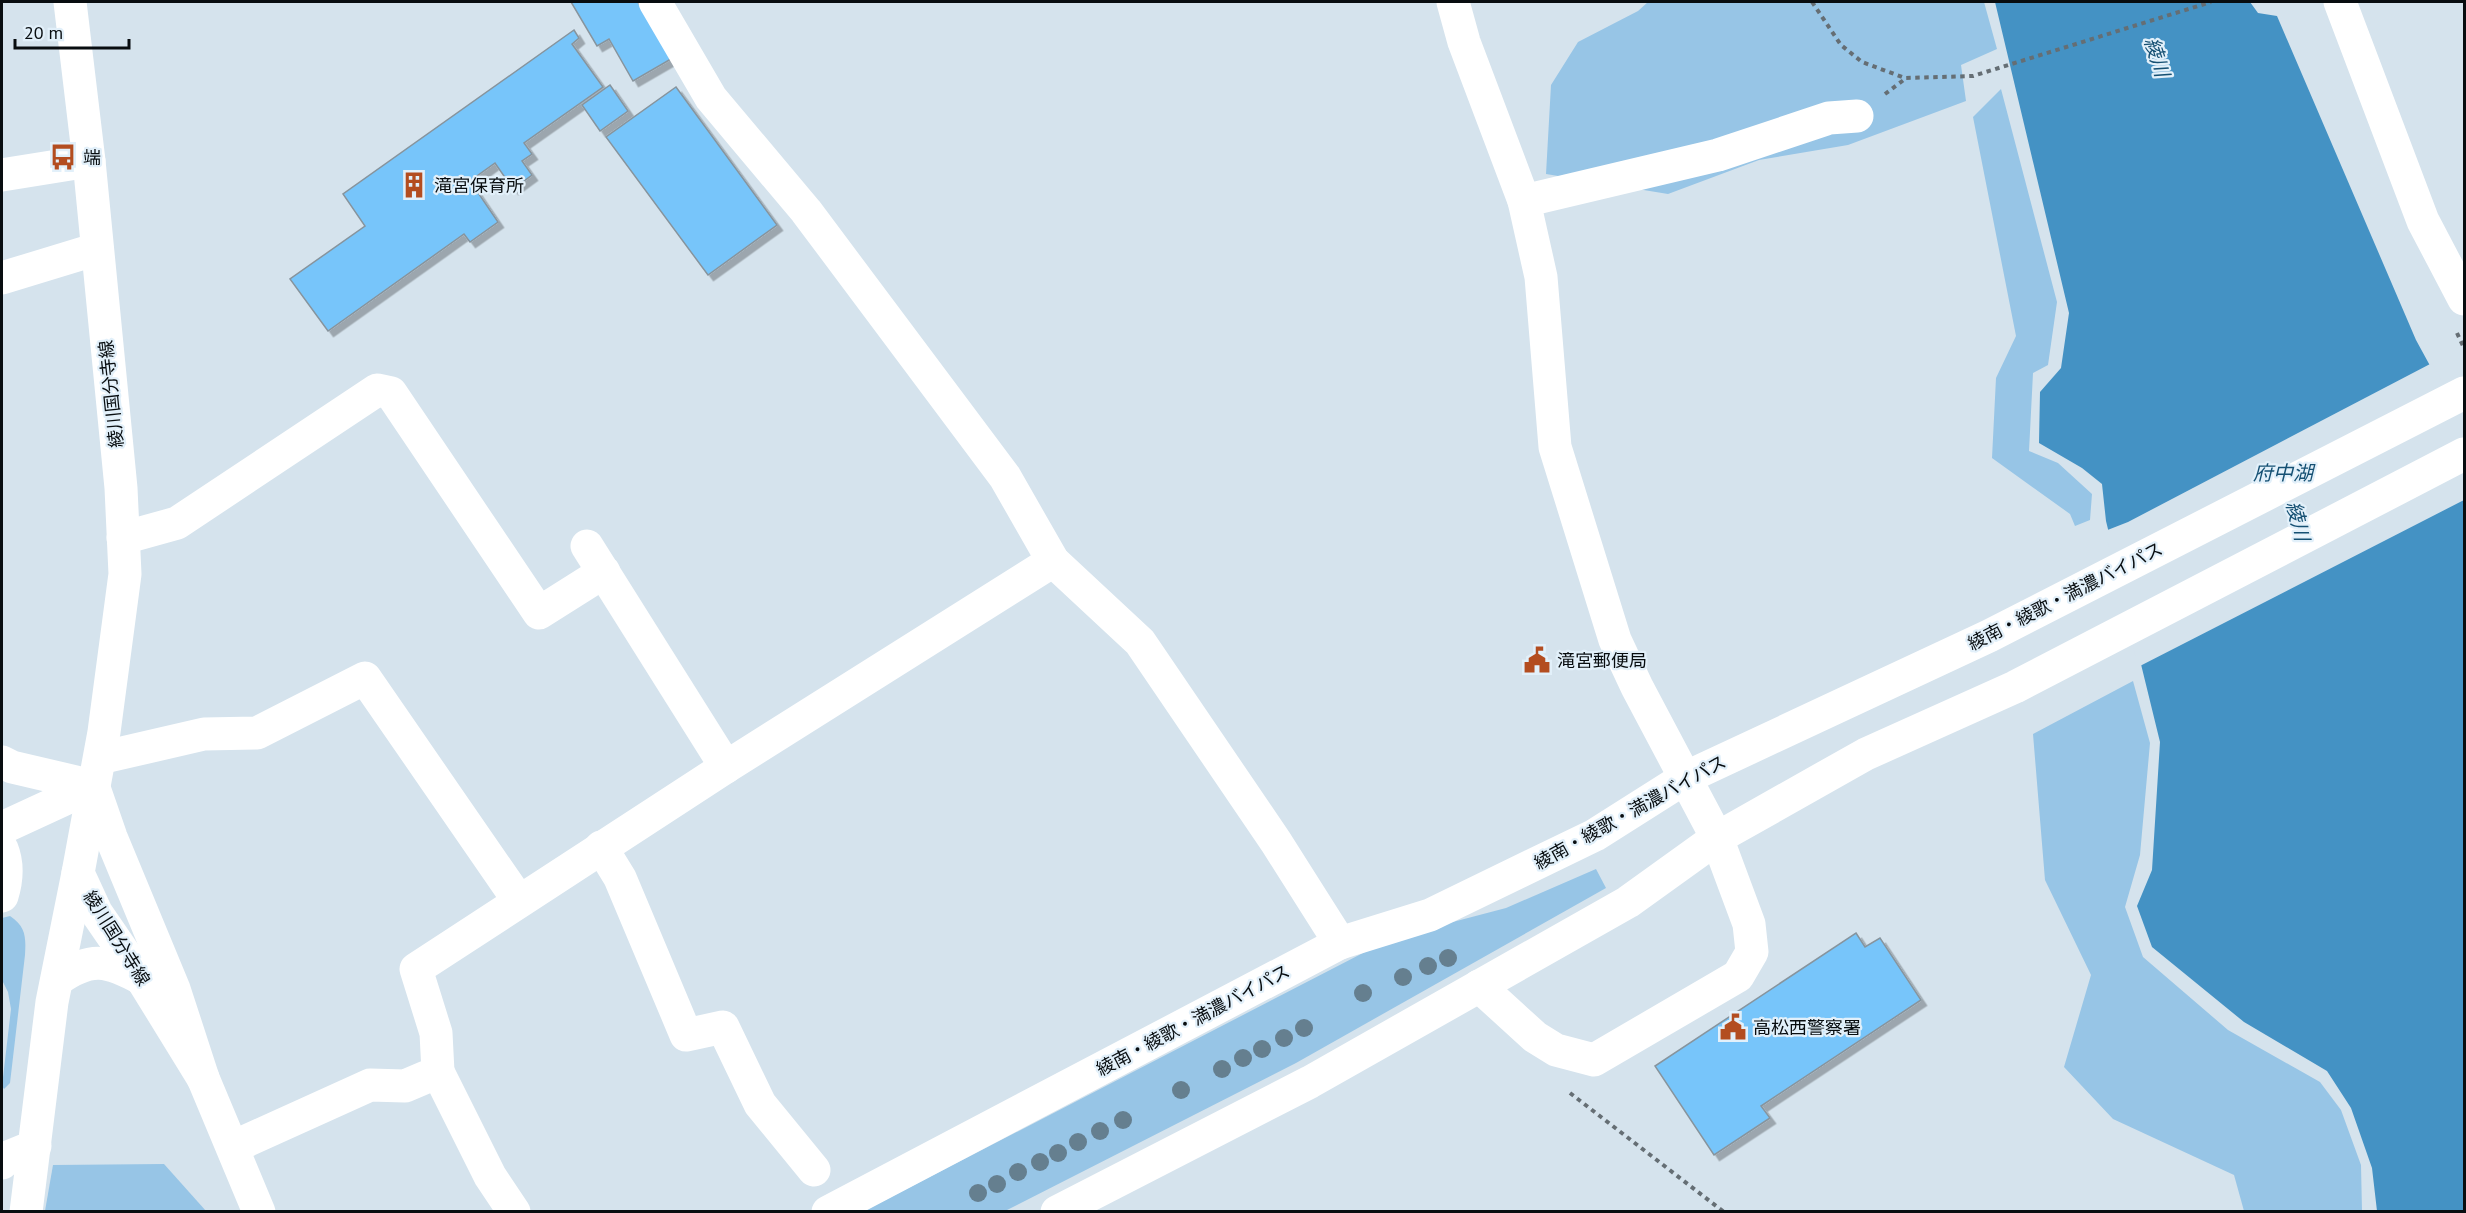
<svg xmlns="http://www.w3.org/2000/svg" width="2466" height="1213" font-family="'PT Sans','Noto Sans JP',sans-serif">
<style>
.green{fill:#97c5e6}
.water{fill:#4492c4}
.pier{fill:#d5e3ed}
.building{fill:#77c5fa;stroke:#87949d;stroke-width:1.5;filter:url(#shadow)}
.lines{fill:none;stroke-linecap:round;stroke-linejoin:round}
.path{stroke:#656e74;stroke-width:4;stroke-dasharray:4.5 4.5;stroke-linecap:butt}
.minor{stroke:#fff;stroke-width:33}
.major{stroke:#fff;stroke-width:33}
.highway{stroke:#fff;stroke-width:33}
.tree{fill:#657f8f}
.labels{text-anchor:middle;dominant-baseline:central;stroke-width:4.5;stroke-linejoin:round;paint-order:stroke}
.poi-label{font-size:18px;fill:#080d10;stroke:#e2f0fa;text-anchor:start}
.street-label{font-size:18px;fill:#080d10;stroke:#e2f0fa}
.water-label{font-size:20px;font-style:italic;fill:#155073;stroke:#e2f0fa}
</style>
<defs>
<filter id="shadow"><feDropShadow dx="5.5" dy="5.5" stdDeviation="0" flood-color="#0004"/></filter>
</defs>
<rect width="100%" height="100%" fill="#d5e3ed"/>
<!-- green -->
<g class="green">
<path d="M1648,2H1984L1997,49L1961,65L1966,101L1848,145L1759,160L1668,194L1546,174L1551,85L1578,42L1638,11Z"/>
<path d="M2001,89L2057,302L2048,365L2033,373L2029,451L2058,463L2092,494L2090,520L2075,526L2070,514L1992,458L1996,378L2016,336L1973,117Z"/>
<path d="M2133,681L2150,743L2140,855L2125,907L2143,957L2228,1030L2320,1082L2341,1110L2361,1165L2362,1211H2244L2234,1175L2113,1119L2064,1067L2091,975L2045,880L2033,734Z"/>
<path d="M1596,869L1606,888L1296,1063L1005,1211L862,1212L1392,938L1506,908Z"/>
<path d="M10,916C26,927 26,937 25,955L10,1083L4,1089L2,1086L11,1009L8,992L2,980V918Z"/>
<path d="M164,1164L206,1211H45L53,1165Z"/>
</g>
<!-- water -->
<path class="water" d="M1995,2H2250L2258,13L2277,16L2416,340L2464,428V1211H2377L2372,1168L2351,1108L2327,1071L2244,1022L2152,947L2137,906L2152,870L2160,742L2106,521L2102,484L2082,468L2039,443L2040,392L2061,368L2069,313Z"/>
<!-- pier -->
<path class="pier" d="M2432,363L2464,421V500L2138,667L2105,531L2128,522Z"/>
<!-- building -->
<g class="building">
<path d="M571,2H638L671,59L633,81L609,39L597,46Z"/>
<path d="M574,30L579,38L572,44L603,87L524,143L532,154L522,161L532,175L513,189L495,163L470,181L498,222L470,242L464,234L328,331L290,279L365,226L343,194Z"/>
<path d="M610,85L628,111L600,131L582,105Z"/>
<path d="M676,87L777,225L708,275L606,137Z"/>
<path d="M1856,933L1865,947L1880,938L1921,1000L1761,1106L1770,1118L1714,1155L1655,1066Z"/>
</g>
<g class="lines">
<!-- path -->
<g class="path">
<path d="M1812,2L1841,45L1862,62L1905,78L1973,76L2211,2"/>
<path d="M1885,94L1905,79"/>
<path d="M2457,333L2464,348"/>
<path d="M1570,1093L1724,1212"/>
</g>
<!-- minor -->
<g class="minor">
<path d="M655,2L711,98L806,211L1005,477L1053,561L1140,642L1276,842L1340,943"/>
<path d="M1453,2L1464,42L1524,201L1541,277L1555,447L1615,640L1637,687L1717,838L1749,924L1752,952L1738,976L1594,1060L1556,1050L1535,1037L1479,986"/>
<path d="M2340,2L2423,221L2464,299"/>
<path d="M2,175L89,161"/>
<path d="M1524,201L1718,155L1829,118L1857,116"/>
<path d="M2,278L97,249"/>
<path d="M123,538L177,523L377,390L391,393L539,613L604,572"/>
<path d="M587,546L726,767"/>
<path d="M100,758L204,734L257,733L365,678L519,901"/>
<path d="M2,762L12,767L93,786"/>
<path d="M2,828L93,786"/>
<path d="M601,847L620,878L686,1035L723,1027L760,1104L814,1170"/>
<path d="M2,849C8,864 7,880 2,896"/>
<path d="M438,1072L490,1176L514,1212"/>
<path d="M233,1147L370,1085L405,1086L438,1072L436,1033L416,969L726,767L1053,561"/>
<path d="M2,1163L8,1157L35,1146"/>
<path d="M26,1212L52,1002L78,873"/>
</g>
<!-- major -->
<g class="major">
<path d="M70,2L89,161L121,488L125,574L104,732L78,873L96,912L142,979L203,1078"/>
<path d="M94,788L111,837L174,989L203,1078L259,1212"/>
<path d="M57,980C91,956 107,960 142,979"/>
</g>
<!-- highway -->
<g class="highway">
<path d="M828,1212L1340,943L1430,915L1595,835L1685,778L1989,636L2464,393"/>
<path d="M1057,1212L1310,1082L1628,902L1717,838L1866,754L2015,687L2464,454"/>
</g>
</g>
<!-- trees -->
<g class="tree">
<circle cx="1448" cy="958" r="9"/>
<circle cx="1428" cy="966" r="9"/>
<circle cx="1403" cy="977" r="9"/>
<circle cx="1363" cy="993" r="9"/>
<circle cx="1304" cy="1028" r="9"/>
<circle cx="1284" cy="1038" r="9"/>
<circle cx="1262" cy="1049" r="9"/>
<circle cx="1243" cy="1058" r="9"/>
<circle cx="1222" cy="1069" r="9"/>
<circle cx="1181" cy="1090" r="9"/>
<circle cx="1123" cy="1120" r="9"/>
<circle cx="1100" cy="1131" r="9"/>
<circle cx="1078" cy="1142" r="9"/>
<circle cx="1058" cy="1153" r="9"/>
<circle cx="1040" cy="1162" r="9"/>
<circle cx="1018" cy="1172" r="9"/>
<circle cx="997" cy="1184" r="9"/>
<circle cx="978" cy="1193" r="9"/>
</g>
<!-- icons -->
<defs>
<g id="bus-bare" transform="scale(2.07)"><path d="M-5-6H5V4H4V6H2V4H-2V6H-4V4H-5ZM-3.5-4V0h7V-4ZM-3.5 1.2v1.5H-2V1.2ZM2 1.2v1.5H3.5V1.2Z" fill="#b34d20" stroke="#e2f0fa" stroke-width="2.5" paint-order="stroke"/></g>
<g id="building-bare" transform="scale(2.07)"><path d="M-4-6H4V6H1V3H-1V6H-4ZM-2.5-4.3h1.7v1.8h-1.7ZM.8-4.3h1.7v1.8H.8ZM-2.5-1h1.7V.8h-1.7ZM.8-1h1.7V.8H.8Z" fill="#b34d20" stroke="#e2f0fa" stroke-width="2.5" paint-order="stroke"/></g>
<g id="civic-bare" transform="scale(2.07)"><path d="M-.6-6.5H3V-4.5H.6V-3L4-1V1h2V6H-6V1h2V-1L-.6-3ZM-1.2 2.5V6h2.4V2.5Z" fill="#b34d20" stroke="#e2f0fa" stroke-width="2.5" paint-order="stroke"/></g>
</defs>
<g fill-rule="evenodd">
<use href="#bus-bare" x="63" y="157"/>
<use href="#building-bare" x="414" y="185"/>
<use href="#civic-bare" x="1537" y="660"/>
<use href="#civic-bare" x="1733" y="1027"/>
</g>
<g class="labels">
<!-- poi labels -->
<g class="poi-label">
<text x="83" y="157">端</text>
<text x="434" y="185">滝宮保育所</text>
<text x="1557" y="660">滝宮郵便局</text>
<text x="1753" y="1027">高松西警察署</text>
</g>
<!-- street labels -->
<g class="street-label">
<text transform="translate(111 394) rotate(-96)">綾川国分寺線</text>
<text transform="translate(2065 596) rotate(-27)">綾南・綾歌・満濃バイパス</text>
<text transform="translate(1630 812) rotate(-29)">綾南・綾歌・満濃バイパス</text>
<text transform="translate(117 938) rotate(58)">綾川国分寺線</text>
<text transform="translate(1193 1020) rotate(-28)">綾南・綾歌・満濃バイパス</text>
</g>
<!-- water labels -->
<g class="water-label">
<text transform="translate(2157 57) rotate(72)">綾川</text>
<text x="2283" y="473">府中湖</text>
<text transform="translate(2298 521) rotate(76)">綾川</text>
</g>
</g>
<!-- border -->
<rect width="2466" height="1213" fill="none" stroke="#080d10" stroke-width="6"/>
<!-- scale -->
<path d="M15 39v9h114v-9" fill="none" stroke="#080d10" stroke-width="3"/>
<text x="24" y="39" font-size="18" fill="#080d10" stroke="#e2f0fa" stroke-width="4.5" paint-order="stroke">20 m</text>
</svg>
